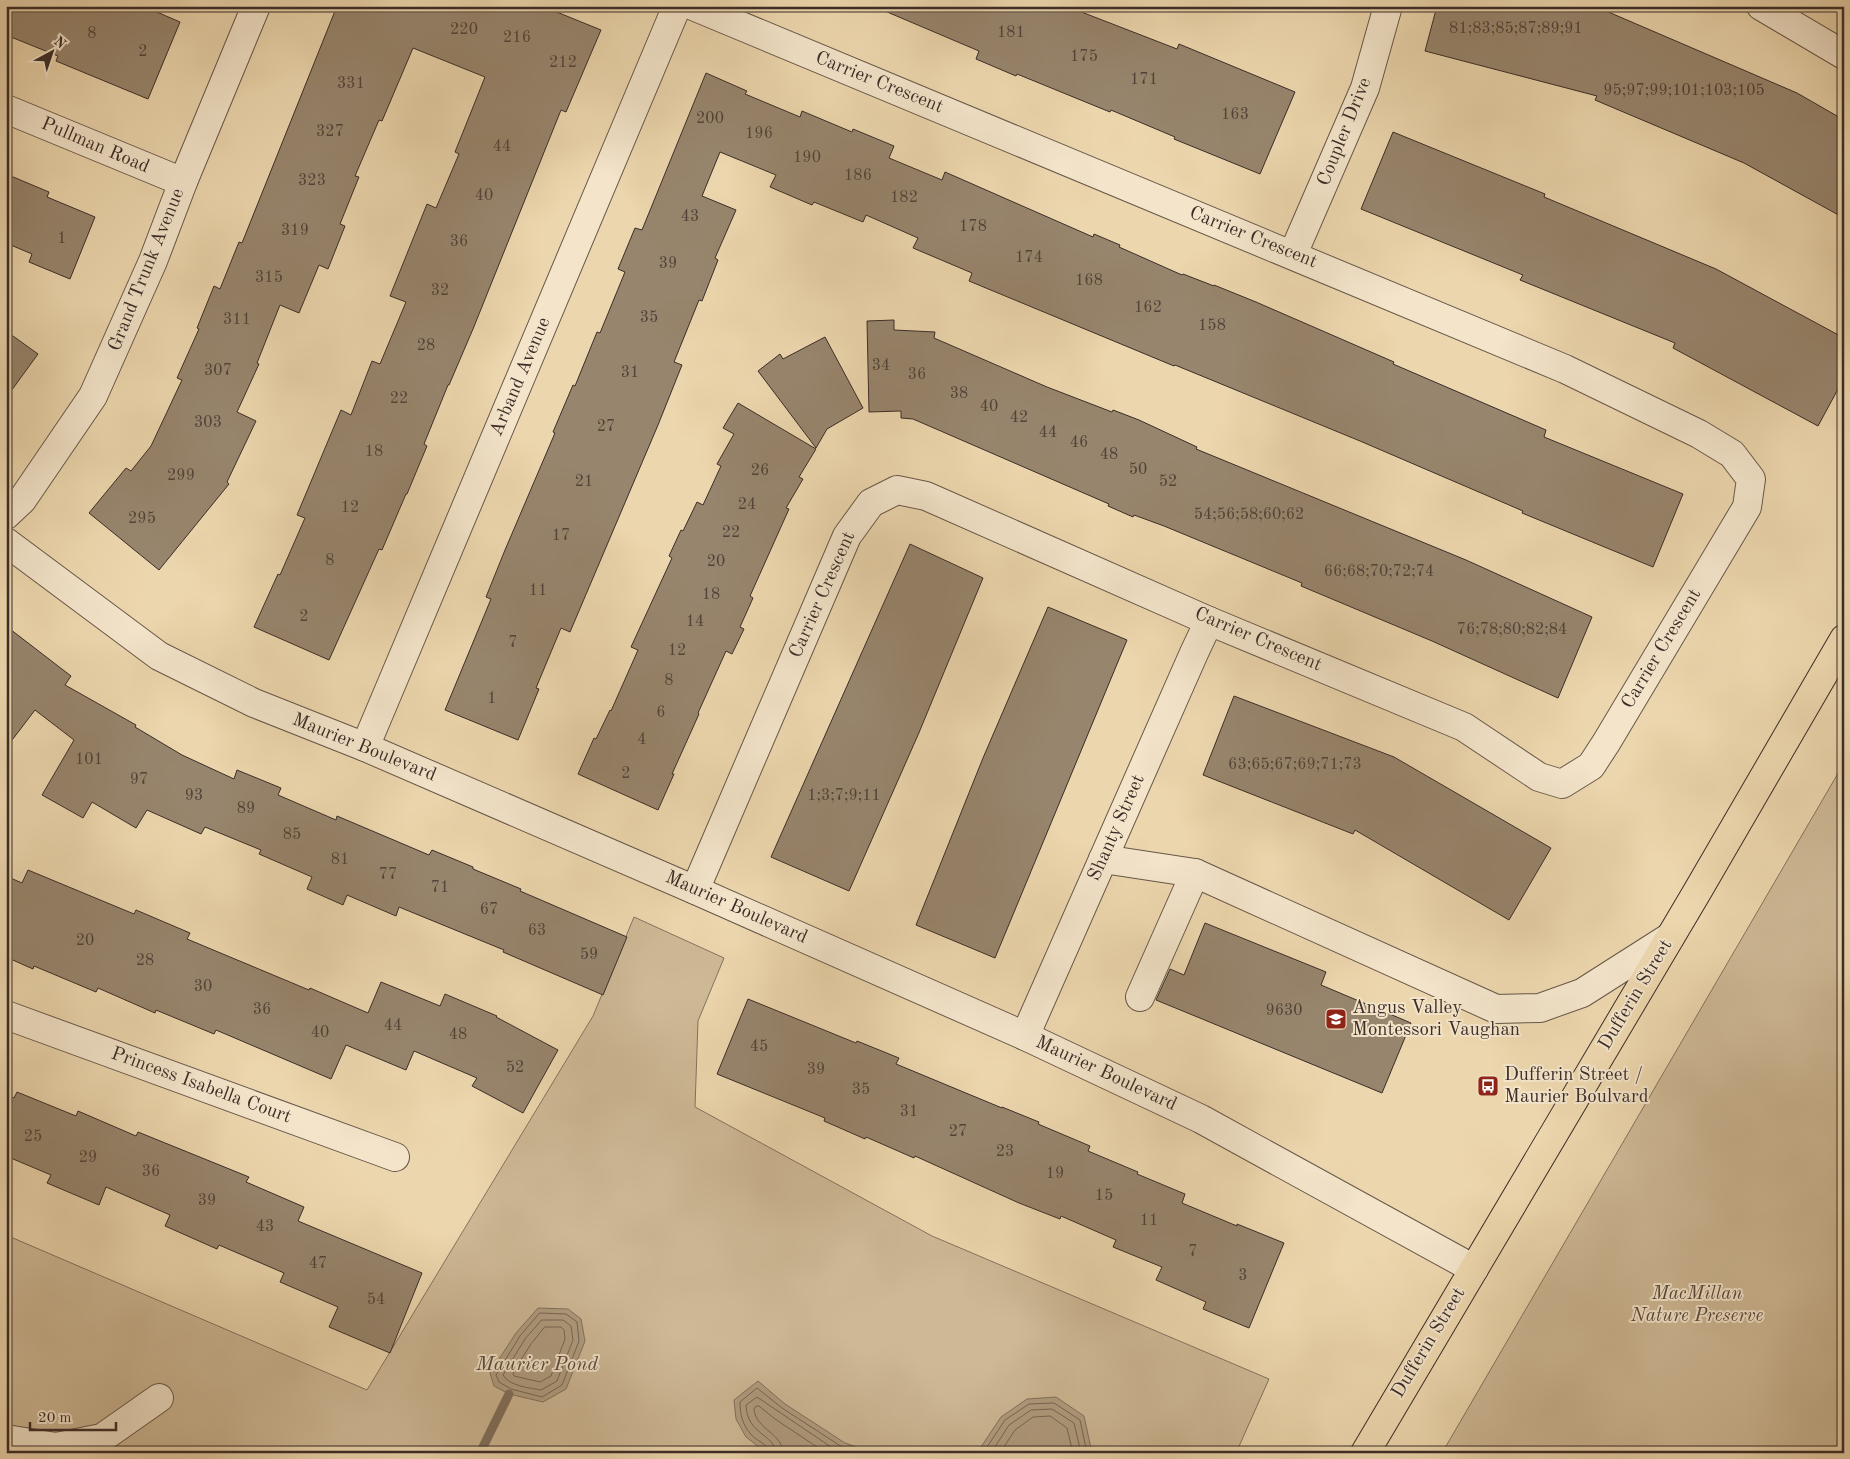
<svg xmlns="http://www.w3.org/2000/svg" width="1850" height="1459" font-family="'Old Standard TT',serif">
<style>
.green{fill:#ceb996;stroke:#84735f}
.water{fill:#b09d80;stroke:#81705d}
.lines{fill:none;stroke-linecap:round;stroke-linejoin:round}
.shore{stroke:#766554;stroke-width:1}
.stream{stroke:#81705d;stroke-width:9}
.building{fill:#97856d;stroke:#3b2d28}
.minor-casing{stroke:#675749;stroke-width:30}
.major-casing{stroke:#3b2d28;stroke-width:30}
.minor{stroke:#f3e4ca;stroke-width:28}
.major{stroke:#ecd6ad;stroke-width:28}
.labels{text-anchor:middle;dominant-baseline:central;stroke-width:4;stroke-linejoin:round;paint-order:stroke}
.number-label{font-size:16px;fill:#524339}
.street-label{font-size:19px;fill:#3b2d28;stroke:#f3e4ca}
.poi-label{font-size:19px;fill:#3b2d28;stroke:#f3e4ca;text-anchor:start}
.park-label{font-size:19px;font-style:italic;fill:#58493e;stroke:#f3e4ca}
.water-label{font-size:20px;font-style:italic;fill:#58493e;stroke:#f3e4ca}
</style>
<rect width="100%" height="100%" fill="#ecd6ad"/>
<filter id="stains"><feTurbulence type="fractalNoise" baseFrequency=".004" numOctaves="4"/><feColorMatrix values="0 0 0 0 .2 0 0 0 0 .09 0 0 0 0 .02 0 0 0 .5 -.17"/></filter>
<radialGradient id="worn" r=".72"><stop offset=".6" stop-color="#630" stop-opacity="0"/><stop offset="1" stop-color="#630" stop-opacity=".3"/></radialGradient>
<!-- green -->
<g class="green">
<path d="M1844,763V1453H1442Z"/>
<path d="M634,917L724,958L698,1021L695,1107L932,1236L1269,1379L1236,1453H6V1235L367,1390L593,1016Z"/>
</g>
<!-- water -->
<g class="water">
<path d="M538,1308L568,1309L581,1319L585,1341L566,1389L543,1402L509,1394L494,1386L490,1373L516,1333Z"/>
<path d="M758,1381L785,1404L845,1443L874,1453H767L746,1437L736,1419L734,1400Z"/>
<path d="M1056,1397L1084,1416L1092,1453H977L1001,1417L1027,1399Z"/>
</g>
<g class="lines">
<!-- shore -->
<g class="shore">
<path d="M540,1313L566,1314L577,1322L579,1341L562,1385L542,1397L511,1389L499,1382L496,1375L520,1336Z"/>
<path d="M542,1320H563L571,1326L573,1340L557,1381L541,1390C530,1388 509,1386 503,1375L525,1339Z"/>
<path d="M545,1327H561L564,1330L565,1339L551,1376L540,1382L514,1376L513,1372L531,1344Z"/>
<path d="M770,1453C768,1443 755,1441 750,1433C742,1424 740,1413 740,1402L757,1388L782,1408L842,1447L858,1453"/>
<path d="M776,1453C775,1434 747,1435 746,1405L757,1397L840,1453"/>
<path d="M783,1453C782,1432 756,1430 754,1409L756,1406H759L775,1419L826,1453"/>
<path d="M983,1453L1005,1420L1029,1404L1054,1403L1080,1420L1087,1453"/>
<path d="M991,1453L1009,1425L1031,1410L1052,1409L1074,1423L1081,1453"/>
<path d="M1000,1453L1015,1430L1033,1417L1050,1416L1067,1428L1073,1453"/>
</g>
<!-- stream -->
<path class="stream" d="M483,1453V1447L509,1394"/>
</g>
<!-- building -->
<g class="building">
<path d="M6,6H143L180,22L148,99L56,61L58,56L6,35Z"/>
<path d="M337,6H542L601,30L566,112L561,110L473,329L449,385H448L424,444L427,446L407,494H406L382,550L379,549L329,660L254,627L278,574L280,575L305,518L297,515L341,410L351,415L372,361L380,364L406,302L390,296L427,204L436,208L459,154L455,152L485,77L413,48L382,121L379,120L355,176L359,177L340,224L345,226L328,269L319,265L299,313L280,305L257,363L259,364L237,412L256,421L227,482L229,484L159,570L89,513L126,468L131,471L151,446L182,380L177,378L199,329L197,328L214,286L220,289L239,242L242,243Z"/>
<path d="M873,6H1066L1177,49L1179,44L1295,92L1260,174L1174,139L1175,137L1111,110L1110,112L1017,74L1016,76L976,59L979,51Z"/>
<path d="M1437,6H1607L1606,11L1797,93L1844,120V218L1744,163L1595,100L1597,96L1425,51Z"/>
<path d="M706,73L747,91L745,94L800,117L802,111L852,132L853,129L894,146L889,158L942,180L945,172L1093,237L1094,234L1120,245L1119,247L1182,275L1183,274L1214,286V285L1256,302L1394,362L1393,364L1546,430L1544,437L1683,494L1653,567L1522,513L1523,511L1360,441L1175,365L1174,366L969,281L972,273L913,248L918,238L866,215L863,222L814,202L812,205L770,187L776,175L720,152L702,196L736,210L715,258L718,260L702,301L699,300L674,362L682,365L658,425L570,632L561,628L536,688L539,689L518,740L445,710L491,599L486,597L505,550L555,433L553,432L573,385L575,386L597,332L600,333L625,272L618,269L635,228L642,230Z"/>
<path d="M1393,132L1545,194L1544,197L1716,269L1844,338V378L1818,426L1673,348L1675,343L1520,280L1523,275L1361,209Z"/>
<path d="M6,174L49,192L47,197L95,217L70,279L29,262L32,254L6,243Z"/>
<path d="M894,320V330L935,332L934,338L1047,387L1112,412L1113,410L1139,420L1197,447L1196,449L1466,560L1592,617L1558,698L1432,641L1301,586L1302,583L1164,526L1134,515L1133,517L1108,506L1109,504L913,419L901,418V411L869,412L867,321Z"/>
<path d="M6,331L38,354L6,398Z"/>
<path d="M825,337L863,408L827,429L816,448L758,371L780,354L783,359Z"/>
<path d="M738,403L816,449L799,477L803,479L786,508L789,509L750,596L753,598L740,627L744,629L732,654L726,651L698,713L699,714L672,774H674L658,810L578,774L594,738L596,739L610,710L611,711L638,650L631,647L672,558L669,556L681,530L683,531L697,502L703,505L721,466L717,464L734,434L723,428Z"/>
<path d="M910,544L983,578L918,735L849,891L771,857Z"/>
<path d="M1048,607L1127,640L995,958L916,925L983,758Z"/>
<path d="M6,626L71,676L65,685L136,725L135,727L182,755L234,779L237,770L281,788L278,795L336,820L337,816L429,855L432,850L473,867V869L521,889L520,891L627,937L603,995L503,952L504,950L399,907L396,916L347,895L343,905L307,889L312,877L259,854L261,850L205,827L201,834L147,810L136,828L92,802L83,818L42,795L74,740L35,710L6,748Z"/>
<path d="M1234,696L1394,757L1551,848L1509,920L1355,830L1353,834L1203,775Z"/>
<path d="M28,870L134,914L136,910L190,933L187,939L309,990L310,988L368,1013L381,982L440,1006L445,994L497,1016L496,1017L558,1050L523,1113L472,1086L477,1078L414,1051L406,1070L346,1045L331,1079L216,1030L214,1034L156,1010L155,1013L98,988L96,992L34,966L33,969L6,957V876L22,883Z"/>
<path d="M1205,923L1326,972L1321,985L1411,1023L1382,1093L1156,1000L1170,969L1184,975Z"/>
<path d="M748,999L856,1043L857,1041L899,1058L896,1064L1002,1108V1107L1039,1122L1038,1124L1090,1146L1088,1151L1138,1172L1137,1174L1185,1194L1182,1203L1237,1226V1224L1284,1243L1249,1328L1203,1309L1206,1302L1156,1280L1162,1267L1113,1247L1116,1240L1061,1216L1060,1219L1019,1203L915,1156L914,1158L866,1137L865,1139L824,1121L825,1118L717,1074Z"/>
<path d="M17,1092L76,1116L78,1111L136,1136L138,1132L249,1177L246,1182L304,1207L298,1221L422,1273L390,1353L329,1327L338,1307L280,1282L284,1273L219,1245L217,1249L165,1226L170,1215L106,1187L99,1205L47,1183L51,1175L6,1156V1095L14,1098Z"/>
</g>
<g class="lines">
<!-- minor casing -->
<g class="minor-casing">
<g id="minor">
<path d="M693,6L1565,369L1699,434L1732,454L1751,479L1747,507L1606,743L1591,766L1562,784L1539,777L1464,727L1209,621L926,496L897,490L871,503L847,536L695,890"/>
<path d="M1761,6L1844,55"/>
<path d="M6,109L183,182"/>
<path d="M1293,254L1365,88L1388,6"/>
<path d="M6,515L22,500L93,396L153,261L183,182L256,6"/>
<path d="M6,542L159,656L254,703L365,747L695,890L1025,1036L1201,1119L1474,1269"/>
<path d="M365,747L677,6"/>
<path d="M1103,859L1195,873L1496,1009L1540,1008L1582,993L1670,937"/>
<path d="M1140,997L1195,873"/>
<path d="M6,1015L395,1157"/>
<path d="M1025,1036L1194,653L1209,621"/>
<path d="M6,1439L56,1447L102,1438L159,1398"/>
</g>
</g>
<!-- major casing -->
<g class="major-casing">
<path id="major" d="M1365,1453L1697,892L1844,639"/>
</g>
<!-- minor -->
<use href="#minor" class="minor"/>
<!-- major -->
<use href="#major" class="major"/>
</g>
<!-- icons -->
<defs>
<g id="school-square" transform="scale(1.125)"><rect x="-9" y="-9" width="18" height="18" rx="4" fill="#8f2418" stroke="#f3e4ca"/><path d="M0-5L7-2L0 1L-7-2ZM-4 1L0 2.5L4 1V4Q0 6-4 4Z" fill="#fff"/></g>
<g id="bus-square" transform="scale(1.125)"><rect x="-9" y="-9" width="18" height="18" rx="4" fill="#8f2418" stroke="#f3e4ca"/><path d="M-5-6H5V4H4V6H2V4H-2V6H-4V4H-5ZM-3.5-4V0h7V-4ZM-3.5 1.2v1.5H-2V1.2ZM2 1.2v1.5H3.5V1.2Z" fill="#fff"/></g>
</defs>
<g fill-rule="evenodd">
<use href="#school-square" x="1336" y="1019"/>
<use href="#bus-square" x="1488" y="1086"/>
</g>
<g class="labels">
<!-- number labels -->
<g class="number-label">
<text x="1516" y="29">81;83;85;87;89;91</text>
<text x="464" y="30">220</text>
<text x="1011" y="33">181</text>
<text x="92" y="34">8</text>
<text x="517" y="38">216</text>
<text x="143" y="52">2</text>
<text x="1084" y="57">175</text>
<text x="563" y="63">212</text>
<text x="1144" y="80">171</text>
<text x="351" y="84">331</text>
<text x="1684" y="91">95;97;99;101;103;105</text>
<text x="1235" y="115">163</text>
<text x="710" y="119">200</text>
<text x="330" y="132">327</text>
<text x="759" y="134">196</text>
<text x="502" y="147">44</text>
<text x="807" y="158">190</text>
<text x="858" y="176">186</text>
<text x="312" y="181">323</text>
<text x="484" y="196">40</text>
<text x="904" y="198">182</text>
<text x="690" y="217">43</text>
<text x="973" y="227">178</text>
<text x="295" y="231">319</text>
<text x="62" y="239">1</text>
<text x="459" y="242">36</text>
<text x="1029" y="258">174</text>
<text x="668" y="264">39</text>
<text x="269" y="278">315</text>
<text x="1089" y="281">168</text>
<text x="440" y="291">32</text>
<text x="1148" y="308">162</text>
<text x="649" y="318">35</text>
<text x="237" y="320">311</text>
<text x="1212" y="326">158</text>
<text x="426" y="346">28</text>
<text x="881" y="366">34</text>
<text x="218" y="371">307</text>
<text x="630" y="373">31</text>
<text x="917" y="375">36</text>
<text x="959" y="394">38</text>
<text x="399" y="399">22</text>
<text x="989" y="407">40</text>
<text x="1019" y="418">42</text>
<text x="208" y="423">303</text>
<text x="606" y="427">27</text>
<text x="1048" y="433">44</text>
<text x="1079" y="443">46</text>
<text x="374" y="452">18</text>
<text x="1109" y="455">48</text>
<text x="1138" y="470">50</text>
<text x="760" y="471">26</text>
<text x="181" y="476">299</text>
<text x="584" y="482">21</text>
<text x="1168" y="482">52</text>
<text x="747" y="505">24</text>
<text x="350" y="508">12</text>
<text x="1249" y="515">54;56;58;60;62</text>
<text x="142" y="519">295</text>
<text x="731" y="533">22</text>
<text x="561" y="536">17</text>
<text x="330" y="561">8</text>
<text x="716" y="562">20</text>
<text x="1379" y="572">66;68;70;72;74</text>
<text x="538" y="591">11</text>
<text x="711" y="595">18</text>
<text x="304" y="617">2</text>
<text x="695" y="622">14</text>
<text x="1512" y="630">76;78;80;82;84</text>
<text x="513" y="643">7</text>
<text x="677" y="651">12</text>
<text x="669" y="681">8</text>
<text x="492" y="699">1</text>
<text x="661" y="713">6</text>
<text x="642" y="740">4</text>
<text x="89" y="760">101</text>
<text x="1295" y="765">63;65;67;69;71;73</text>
<text x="626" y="774">2</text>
<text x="139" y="780">97</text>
<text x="194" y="796">93</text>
<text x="844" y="796">1;3;7;9;11</text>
<text x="246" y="809">89</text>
<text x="292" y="835">85</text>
<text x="340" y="860">81</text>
<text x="388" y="875">77</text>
<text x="440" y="888">71</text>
<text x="489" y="910">67</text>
<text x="537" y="931">63</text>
<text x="85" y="941">20</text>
<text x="589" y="955">59</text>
<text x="145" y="961">28</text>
<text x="203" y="987">30</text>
<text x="262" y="1010">36</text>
<text x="1284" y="1011">9630</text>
<text x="393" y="1026">44</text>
<text x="320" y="1033">40</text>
<text x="458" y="1035">48</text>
<text x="759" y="1047">45</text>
<text x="515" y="1068">52</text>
<text x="816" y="1070">39</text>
<text x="861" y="1090">35</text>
<text x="909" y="1112">31</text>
<text x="958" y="1132">27</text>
<text x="33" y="1137">25</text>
<text x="1005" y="1152">23</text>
<text x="88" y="1158">29</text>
<text x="151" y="1172">36</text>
<text x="1055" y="1174">19</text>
<text x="1104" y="1196">15</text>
<text x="207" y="1201">39</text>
<text x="1149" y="1221">11</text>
<text x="265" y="1227">43</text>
<text x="1193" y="1252">7</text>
<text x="318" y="1264">47</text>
<text x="1243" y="1276">3</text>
<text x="376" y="1300">54</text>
</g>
<!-- street labels -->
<g class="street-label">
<text transform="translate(879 83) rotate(22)">Carrier Crescent</text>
<text transform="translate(1345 132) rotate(-68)">Coupler Drive</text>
<text transform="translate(95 146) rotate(23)">Pullman Road</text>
<text transform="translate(1253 238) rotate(22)">Carrier Crescent</text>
<text transform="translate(147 270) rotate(-68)">Grand Trunk Avenue</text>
<text transform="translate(521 377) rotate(-67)">Arband Avenue</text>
<text transform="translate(823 595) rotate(-66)">Carrier Crescent</text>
<text transform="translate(1258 640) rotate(23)">Carrier Crescent</text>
<text transform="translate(1662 649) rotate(-59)">Carrier Crescent</text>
<text transform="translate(364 748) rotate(22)">Maurier Boulevard</text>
<text transform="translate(1117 828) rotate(-66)">Shanty Street</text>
<text transform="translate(736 908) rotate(24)">Maurier Boulevard</text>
<text transform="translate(1636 995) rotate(-59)">Dufferin Street</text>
<text transform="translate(1106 1074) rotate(25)">Maurier Boulevard</text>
<text transform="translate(201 1086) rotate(20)">Princess Isabella Court</text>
<text transform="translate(1429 1343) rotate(-59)">Dufferin Street</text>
</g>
<!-- poi labels -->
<g class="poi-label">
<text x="1352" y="1008">Angus Valley<tspan x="1352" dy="22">Montessori Vaughan</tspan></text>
<text x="1504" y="1075">Dufferin Street /<tspan x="1504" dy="22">Maurier Boulvard</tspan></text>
</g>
<!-- park labels -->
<g class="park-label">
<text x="1697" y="1294">MacMillan<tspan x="1697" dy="22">Nature Preserve</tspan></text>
</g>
<!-- water labels -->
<g class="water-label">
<text x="537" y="1365">Maurier Pond</text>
</g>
</g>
<!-- margin -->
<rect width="1850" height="1459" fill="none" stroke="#ecd6ad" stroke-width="25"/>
<rect x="8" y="8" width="1835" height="1444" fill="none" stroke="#3b2d28" stroke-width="2.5"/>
<rect x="12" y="12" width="1825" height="1434" fill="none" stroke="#3b2d28"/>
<!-- north arrow -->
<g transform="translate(52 52) rotate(40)" stroke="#f3e4ca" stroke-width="4" paint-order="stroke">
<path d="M0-4L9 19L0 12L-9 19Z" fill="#3b2d28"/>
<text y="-8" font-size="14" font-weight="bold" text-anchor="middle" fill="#3b2d28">N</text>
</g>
<!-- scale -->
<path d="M30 1422v8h86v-8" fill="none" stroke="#3b2d28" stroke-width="2.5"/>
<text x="38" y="1422" font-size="15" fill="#3b2d28" stroke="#f3e4ca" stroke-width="4" paint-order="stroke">20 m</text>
<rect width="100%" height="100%" filter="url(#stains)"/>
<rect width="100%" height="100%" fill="url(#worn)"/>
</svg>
